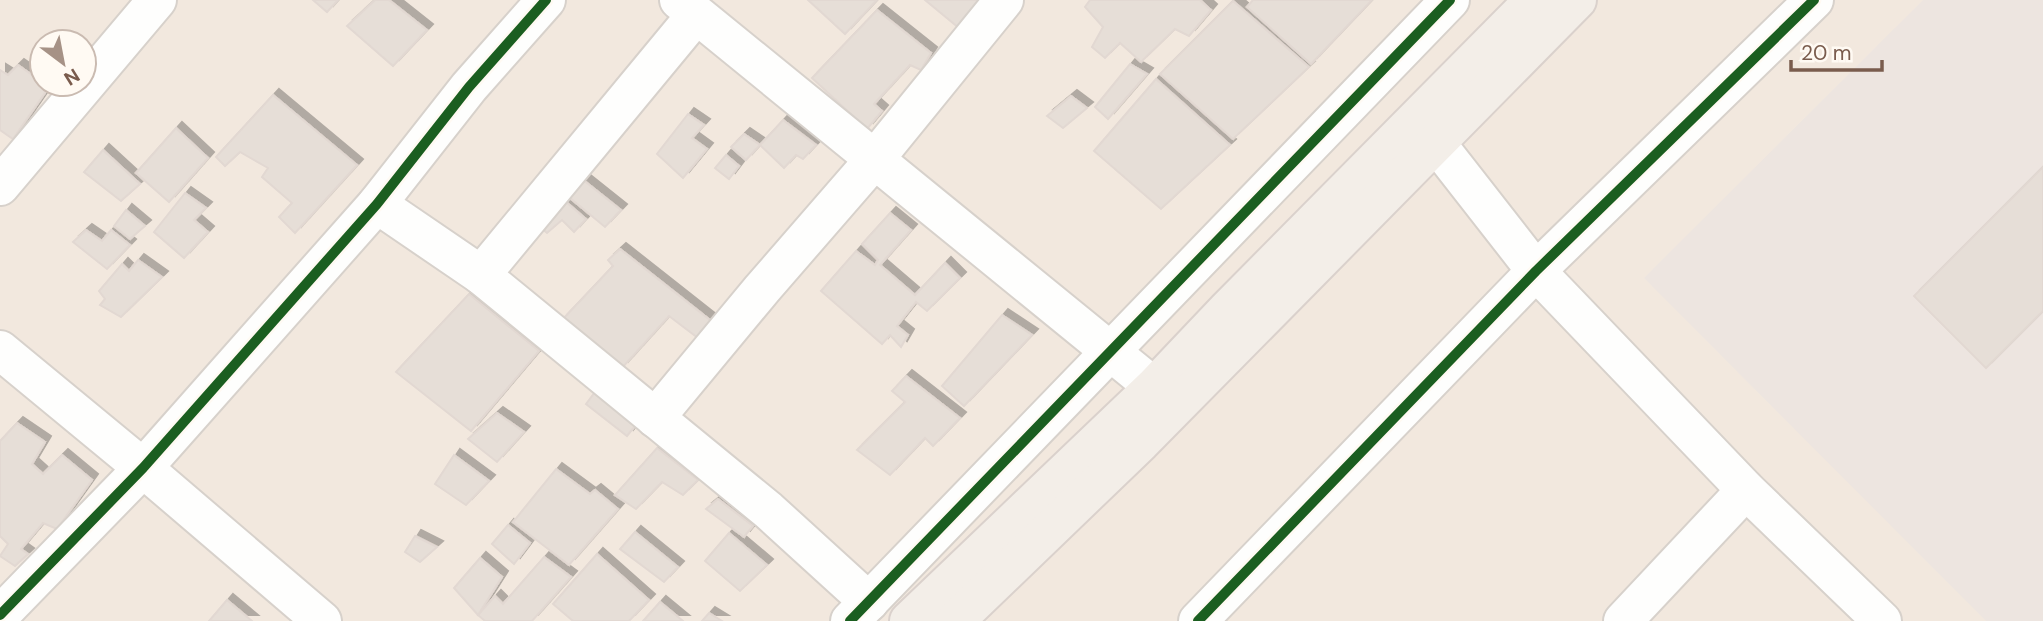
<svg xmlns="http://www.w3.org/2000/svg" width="2043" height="621" font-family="'DM Sans',sans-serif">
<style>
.residential{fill:#f2e8de;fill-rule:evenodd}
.industrial{fill:#ede5e0}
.building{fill:#e6ded7;stroke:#e2d8d2;stroke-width:2;filter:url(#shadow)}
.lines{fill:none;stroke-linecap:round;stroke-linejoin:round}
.minor-casing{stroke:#d7d1cb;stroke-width:42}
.major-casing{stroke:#dad1cc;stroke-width:42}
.minor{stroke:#fefefd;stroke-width:38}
.major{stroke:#f3eee8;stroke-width:38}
.cycleway-casing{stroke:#fffaf3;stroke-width:15}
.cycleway{stroke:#1b5e20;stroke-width:10}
</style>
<defs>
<filter id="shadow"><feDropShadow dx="6" dy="-6" stdDeviation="0" flood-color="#0004"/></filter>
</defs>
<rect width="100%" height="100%" fill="#f9f5f0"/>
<!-- residential -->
<path class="residential" d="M0,0H2043V621H0ZM42,42H84V84H42Z"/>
<!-- industrial -->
<path class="industrial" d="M1923,0H2043V621H1986L1644,278Z"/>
<!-- building -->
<g class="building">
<path d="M313,0H338L327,12Z"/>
<path d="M375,0H389L427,30L393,66L347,26Z"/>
<path d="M808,0H877L845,34Z"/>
<path d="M925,0H982L959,28Z"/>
<path d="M1090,0H1200L1211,10L1189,36L1175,29L1141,62L1120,43L1105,58L1092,47L1103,27L1085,7Z"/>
<path d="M1253,0H1372L1311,64L1247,7Z"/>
<path d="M1233,1L1309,67L1233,139L1160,74Z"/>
<path d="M877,10L931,53L921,70L910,65L874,104L882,111L867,129L812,78Z"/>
<path d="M1130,64L1147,74L1108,119L1095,107Z"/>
<path d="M18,65L49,87L13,139L0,130V70L8,75Z"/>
<path d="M1156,79L1230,145L1161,209L1094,151Z"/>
<path d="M273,95L357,165L295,233L279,217L292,203L262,177L268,168L240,152L225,166L216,157Z"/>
<path d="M1071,96L1087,108L1063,128L1047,116Z"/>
<path d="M688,114L704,125L692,138L707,149L683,178L657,154Z"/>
<path d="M783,120L816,145L803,159L796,155L784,168L760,145Z"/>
<path d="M176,128L208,158L169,202L136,173Z"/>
<path d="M744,134L760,145L746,160L731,147Z"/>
<path d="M103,150L140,184L121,201L84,172Z"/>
<path d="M726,155L739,166L729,179L715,168Z"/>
<path d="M2043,167V311L1986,368L1914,296Z"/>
<path d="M577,175L621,210L605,227L564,193Z"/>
<path d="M185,193L206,208L194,220L208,232L184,258L154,232Z"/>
<path d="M558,195L586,219L574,232L562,220L547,233L532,220Z"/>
<path d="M126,210L145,226L130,239L114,226Z"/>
<path d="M890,213L911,230L880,265L915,295L945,263L960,278L927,311L916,302L897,326L908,335L901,347L890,335L882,344L821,291L856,251L875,265L878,260L862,244Z"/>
<path d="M86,230L102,241L111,230L130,245L107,269L73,242Z"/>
<path d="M620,249L715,324L702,341L669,316L622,368L562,320L613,266L608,260Z"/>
<path d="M138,260L162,277L121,317L100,305L105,299L99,291L122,264L129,271Z"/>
<path d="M469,294L539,351L471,431L396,372Z"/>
<path d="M1002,315L1032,335L964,406L942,386Z"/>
<path d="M906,376L960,418L933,446L925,438L890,475L857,450L905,402L892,391Z"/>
<path d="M595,392L636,425L627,436L586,404Z"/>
<path d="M497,413L524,432L497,462L468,439Z"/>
<path d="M17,423L45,442L32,464L43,474L62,455L92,480L57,529L43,523L21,549L28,554L15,566L0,556L8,544L0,536V441Z"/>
<path d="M657,448L698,480L683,495L662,482L636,509L615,495Z"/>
<path d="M454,455L489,481L466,505L435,484Z"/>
<path d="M556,469L590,494L595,490L618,509L569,565L513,522Z"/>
<path d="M718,499L753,526L744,537L706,509Z"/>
<path d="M508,525L530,543L514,564L492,544Z"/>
<path d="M635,532L678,567L664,582L620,549Z"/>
<path d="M729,533L767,565L740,591L705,561Z"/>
<path d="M415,536L437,547L420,562L405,552Z"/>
<path d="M597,554L649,600L629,621H573L553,604Z"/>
<path d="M544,557L571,577L532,621H485L478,615L495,596L503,604Z"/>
<path d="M480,558L502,577L478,615L454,588Z"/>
<path d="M227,600L252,621H209Z"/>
<path d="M660,602L683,621H643Z"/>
<path d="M709,613L722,621H702Z"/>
</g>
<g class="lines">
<!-- minor casing -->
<g class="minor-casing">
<g id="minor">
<path d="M679,0L1154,387"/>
<path d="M1436,143L1536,271L1746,490L1882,621"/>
<path d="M0,186L157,0"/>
<path d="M377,204L481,275L768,510L869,602"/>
<path d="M481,275L696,15"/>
<path d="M0,350L143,468L322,621"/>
<path d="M655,418L762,289L874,160L1004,0"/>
<path d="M0,615L143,468L377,204L469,87L546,0"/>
<path d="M850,621L1450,0"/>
<path d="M1198,621L1536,271L1814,0"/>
<path d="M1623,621L1746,490"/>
</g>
</g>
<!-- major casing -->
<g class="major-casing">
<g id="major">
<path d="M909,621L1154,387L1227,310L1534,0"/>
<path d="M955,621L1141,442L1577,0"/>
</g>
</g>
<!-- minor -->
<use href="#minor" class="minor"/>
<!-- major -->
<use href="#major" class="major"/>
<!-- cycleway casing -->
<g class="cycleway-casing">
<g id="cycleway">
<path d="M0,615L143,468L377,204L469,87L546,0"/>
<path d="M850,621L1450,0"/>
<path d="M1198,621L1536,271L1814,0"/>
</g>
</g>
<!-- cycleway -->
<use href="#cycleway" class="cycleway"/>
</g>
<!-- north arrow -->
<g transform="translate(63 63) rotate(148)"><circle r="33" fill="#fffaf3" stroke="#cabbb1" stroke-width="2"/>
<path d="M0-5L12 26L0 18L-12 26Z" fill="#a69286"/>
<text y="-10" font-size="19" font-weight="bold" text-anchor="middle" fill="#7a5c4d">N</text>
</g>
<!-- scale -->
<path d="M1791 60v10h91v-10" fill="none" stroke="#7a5c4d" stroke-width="3.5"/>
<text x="1801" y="60" font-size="21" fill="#7a5c4d" stroke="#fffaf3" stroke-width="5" paint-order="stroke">20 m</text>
</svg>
